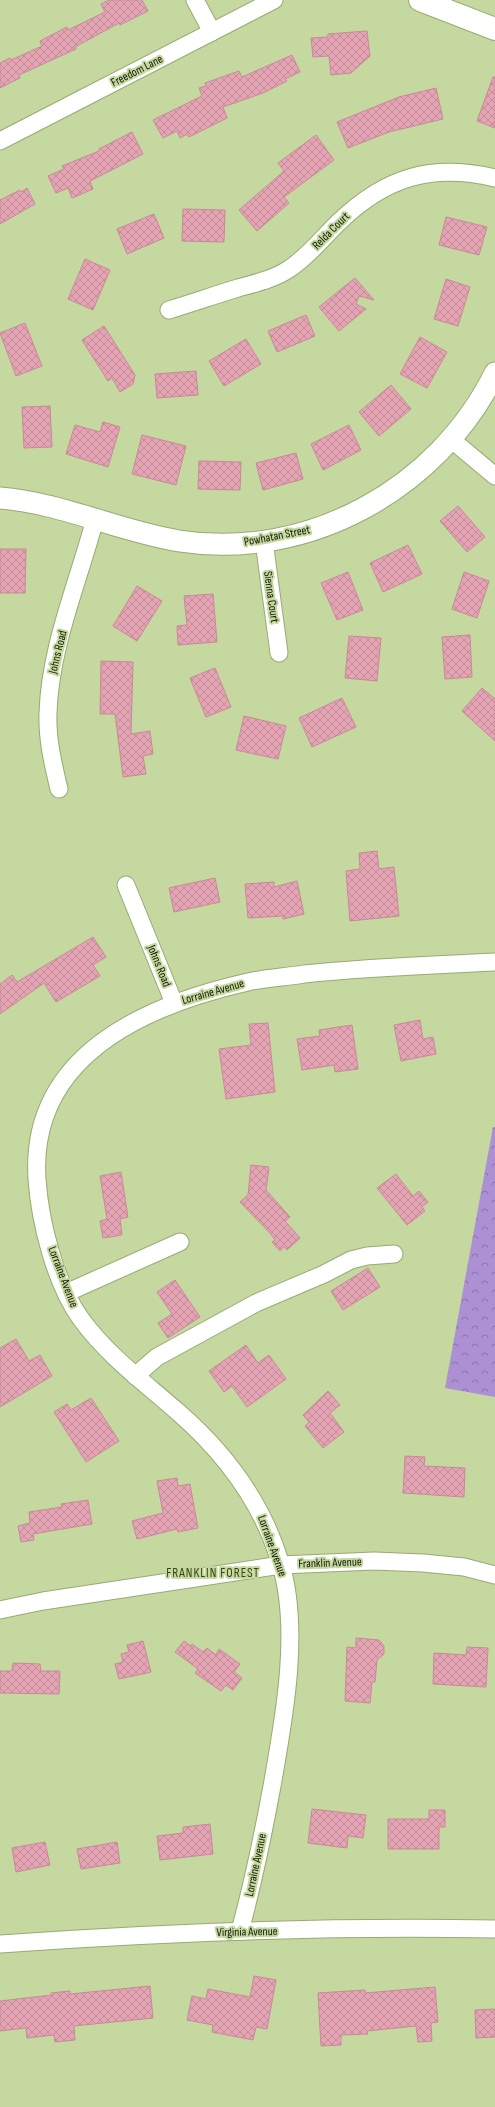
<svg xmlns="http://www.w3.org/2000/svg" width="495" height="2107" font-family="'Sofia Sans Condensed',sans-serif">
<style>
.forest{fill:url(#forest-crowns)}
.building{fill:url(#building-cross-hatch);stroke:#c88998}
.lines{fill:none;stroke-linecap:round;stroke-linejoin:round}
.minor-casing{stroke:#98aa73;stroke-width:19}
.tertiary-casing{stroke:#98aa73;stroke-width:23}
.secondary-casing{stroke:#98aa73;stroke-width:24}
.minor{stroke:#fff;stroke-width:17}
.tertiary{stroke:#fff;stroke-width:21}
.secondary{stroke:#fff;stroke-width:22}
.labels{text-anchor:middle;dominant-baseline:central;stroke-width:4;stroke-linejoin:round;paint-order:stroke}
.street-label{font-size:12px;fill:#121804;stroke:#c4d89f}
.neighbourhood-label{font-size:13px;letter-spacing:1px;fill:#36450f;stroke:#c4d89f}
</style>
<defs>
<pattern id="forest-crowns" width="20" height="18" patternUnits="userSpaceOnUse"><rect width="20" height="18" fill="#ad8fd4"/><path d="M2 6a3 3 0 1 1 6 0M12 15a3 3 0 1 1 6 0" fill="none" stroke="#8b74aa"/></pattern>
<pattern id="building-cross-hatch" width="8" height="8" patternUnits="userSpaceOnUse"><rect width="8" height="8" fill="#e5a4b4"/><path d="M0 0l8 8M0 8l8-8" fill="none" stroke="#c38c99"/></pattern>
</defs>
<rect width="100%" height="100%" fill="#c4d89f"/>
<!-- forest -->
<path class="forest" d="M493,1127H495V1397L445,1388Z"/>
<!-- building -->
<g class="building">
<path d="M109,0H142L148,11L120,25L119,23L75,47L76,49L19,75L20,78L0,88V63L10,58L11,60L42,46L40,41L67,27L68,30L105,12L101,4Z"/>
<path d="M367,31L370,56L351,73L331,75L329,56L313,57L311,38L328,37V34Z"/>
<path d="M292,55L300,72L285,79L287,81L263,93L223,107L227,118L189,137L187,134L180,138L177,131L163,138L153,120L202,96L199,88L206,86L205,83L239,71L242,77Z"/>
<path d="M493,77H495V128L477,121Z"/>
<path d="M436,88L443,119L389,132L348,148L337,122L399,97Z"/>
<path d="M132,132L143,154L90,181L93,189L72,198L68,188L56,193L48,176L64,169L62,166L99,151V149Z"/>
<path d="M316,135L334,160L284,197L289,203L257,231L239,210L284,171L278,163Z"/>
<path d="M27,188L35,204L0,224V200L20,190L21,192Z"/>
<path d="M183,209L225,210L224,242L182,241Z"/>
<path d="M154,214L164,238L127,254L117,229Z"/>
<path d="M446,217L487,227L479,255L439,245Z"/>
<path d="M85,259L110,270L93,310L68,299Z"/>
<path d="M355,278L374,300L359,296L356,304L366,309L339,331L319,307Z"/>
<path d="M446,279L470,287L458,326L434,319Z"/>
<path d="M306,315L315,336L277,352L268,331Z"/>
<path d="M25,323L42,366L16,376L0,333Z"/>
<path d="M104,326L135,375L133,384L120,392L112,378L108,381L82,340Z"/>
<path d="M420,337L447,352L427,388L400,374Z"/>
<path d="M246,339L261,364L224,386L209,361Z"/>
<path d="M196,371L198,395L157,398L155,374Z"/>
<path d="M391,385L411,409L379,436L359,412Z"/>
<path d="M50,406L52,447L24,448L22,407Z"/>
<path d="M103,422L120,427L108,467L66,454L75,425L100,432Z"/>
<path d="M349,425L361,450L323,470L311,444Z"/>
<path d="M142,435L186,446L176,485L132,474Z"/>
<path d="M296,453L303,479L263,490L256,463Z"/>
<path d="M199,461L241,462L240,490L198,489Z"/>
<path d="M458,506L485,537L467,552L440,521Z"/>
<path d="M408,545L422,574L383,592L370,563Z"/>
<path d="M0,549H26L25,593H0Z"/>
<path d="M348,572L363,610L337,620L321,583Z"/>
<path d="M464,572L489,581L477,618L452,609Z"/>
<path d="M137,586L162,601L137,641L113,626Z"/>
<path d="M213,594L217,642L178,645L177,626L187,625L184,596Z"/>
<path d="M470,635L472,677L445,679L442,637Z"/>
<path d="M349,636L381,638L377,681L345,678Z"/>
<path d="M101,661L133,662L131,734L150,731L153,754L143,756L146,774L123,777L115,714H100Z"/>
<path d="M215,668L231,707L206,717L190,678Z"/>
<path d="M482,688L495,699V741L462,711Z"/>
<path d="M342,698L356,727L312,747L299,718Z"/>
<path d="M244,716L286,726L278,759L236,750Z"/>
<path d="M377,851L379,869L394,867L399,916L350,921L346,871L360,869L359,853Z"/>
<path d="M215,878L220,902L174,912L169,888Z"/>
<path d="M297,881L304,914L283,919V916L248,918L245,884L274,882V887Z"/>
<path d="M93,937L106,957L93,965L100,976L56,1002L44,983L0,1014V984L12,975L17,982Z"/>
<path d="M420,1020L423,1039L433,1037L436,1054L401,1061L394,1025Z"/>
<path d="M268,1023L275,1092L226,1099L219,1049L251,1045L249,1024Z"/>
<path d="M352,1025L358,1069L335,1072L334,1065L302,1070L297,1039L320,1036L319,1030Z"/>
<path d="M251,1165L269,1167L266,1190L290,1217L285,1221L300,1238L287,1250L284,1247L280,1251L272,1242L275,1240L270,1233L240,1202L248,1195Z"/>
<path d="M121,1172L128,1217L120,1219L122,1235L103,1238L100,1221L107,1219L100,1176Z"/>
<path d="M396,1174L413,1196L419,1191L428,1202L422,1207L425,1211L407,1225L377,1188Z"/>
<path d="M368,1268L380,1287L343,1310L331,1291Z"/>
<path d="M175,1280L200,1317L168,1338L158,1323L172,1314L157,1292Z"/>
<path d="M16,1339L29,1361L40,1355L52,1376L0,1407V1348Z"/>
<path d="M246,1345L258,1363L269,1355L286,1379L247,1407L232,1386L224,1392L209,1371Z"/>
<path d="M328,1391L340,1405L330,1413L344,1432L323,1448L305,1426L309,1422L303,1415Z"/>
<path d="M91,1398L119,1441L86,1462L54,1412L67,1404L71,1410Z"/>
<path d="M405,1456L425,1457L424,1466L465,1468L464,1497L403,1493Z"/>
<path d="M177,1478L178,1486L190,1484L198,1528L178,1532L177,1529L137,1539L132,1521L163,1513L157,1481Z"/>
<path d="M88,1500L92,1524L33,1534L34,1540L21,1542L18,1526L30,1523L29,1512L62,1507L61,1504Z"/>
<path d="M356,1638L379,1640L384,1646V1654L377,1660L375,1682H372L370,1703L345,1701L347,1647L356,1648Z"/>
<path d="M143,1641L151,1672L119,1679L115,1664L123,1662L121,1654L129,1652L127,1645Z"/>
<path d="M184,1641L191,1646L192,1644L203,1652L207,1648L216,1655L219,1649L240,1664L234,1672L242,1678L233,1690L226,1685L221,1691L195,1673L198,1669L175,1652Z"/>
<path d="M467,1647L488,1648L486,1687L433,1684L434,1653L466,1655Z"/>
<path d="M13,1663L40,1664L41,1671H60L59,1694L0,1693V1671H12Z"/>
<path d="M312,1809L366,1815L363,1838L348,1836L347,1848L308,1843Z"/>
<path d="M429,1810H445V1827H439V1849H388V1819H429Z"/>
<path d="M210,1824L213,1854L160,1860L157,1836L183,1833V1827Z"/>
<path d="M45,1842L50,1865L16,1872L12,1848Z"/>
<path d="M117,1842L120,1863L81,1869L77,1849Z"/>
<path d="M254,1976L276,1980L267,2029L256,2027L253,2040L212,2032L213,2025L187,2020L192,1996L206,1999L208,1989L250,1997Z"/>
<path d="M150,1986L153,2018L74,2026L75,2040L55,2042L54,2035L27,2038L26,2028L0,2031V2001L52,1995L51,1993L70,1991V1994Z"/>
<path d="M435,1987L438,2022L431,2023L432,2041L418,2042L416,2026L367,2031L368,2034L341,2035V2045L321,2046L318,1993L365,1990V1993Z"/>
<path d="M495,2009V2037L476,2038L475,2010Z"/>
</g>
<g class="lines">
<!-- minor casing -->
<g class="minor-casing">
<g id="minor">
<path d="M195,0L212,32"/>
<path d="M0,141L274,0"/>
<path d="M169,310C192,303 215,295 238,288C256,283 274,279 289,269C309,256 323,237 340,221C386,177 432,163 495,178"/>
<path d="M452,440L495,476"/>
<path d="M264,541L279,653"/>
<path d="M59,789C53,764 47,739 48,713C50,647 78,583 95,519"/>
<path d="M126,885L174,1003"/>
<path d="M66,1293L180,1242"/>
<path d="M135,1376L157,1357L256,1303L324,1274L351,1260L367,1256L394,1254"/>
<path d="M0,1610L43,1601L281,1565L374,1561L423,1563L464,1567L495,1575"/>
<path d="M240,1931C253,1883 263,1835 272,1786C284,1719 301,1628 280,1562C262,1502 225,1453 178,1412C144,1382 108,1356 81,1319C55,1283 40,1222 37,1179C29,1055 146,1005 248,982C266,978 286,977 304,974C368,967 431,965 495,962"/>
<path d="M0,1944C165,1932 330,1926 495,1929"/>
</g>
</g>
<!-- tertiary casing -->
<g class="tertiary-casing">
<path id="tertiary" d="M0,498C62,503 118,531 179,541C308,561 438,489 495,373"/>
</g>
<!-- secondary casing -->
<g class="secondary-casing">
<path id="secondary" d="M420,0L495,29"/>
</g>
<!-- minor -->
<use href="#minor" class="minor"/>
<!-- tertiary -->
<use href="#tertiary" class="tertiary"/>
<!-- secondary -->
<use href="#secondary" class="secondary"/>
</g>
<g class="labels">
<!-- street labels -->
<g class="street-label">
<text transform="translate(137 71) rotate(-27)">Freedom Lane</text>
<text transform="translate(331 231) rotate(-45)">Relda Court</text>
<text transform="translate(277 536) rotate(-11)">Powhatan Street</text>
<text transform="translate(271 597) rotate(82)">Sienna Court</text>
<text transform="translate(58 652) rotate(-76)">Johns Road</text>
<text transform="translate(159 966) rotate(68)">Johns Road</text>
<text transform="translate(213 992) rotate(-16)">Lorraine Avenue</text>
<text transform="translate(63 1277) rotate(69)">Lorraine Avenue</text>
<text transform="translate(272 1546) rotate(70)">Lorraine Avenue</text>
<text transform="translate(330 1563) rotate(-2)">Franklin Avenue</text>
<text transform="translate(256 1865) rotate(-78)">Lorraine Avenue</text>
<text transform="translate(247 1932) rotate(-1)">Virginia Avenue</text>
</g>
<!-- neighbourhood labels -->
<g class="neighbourhood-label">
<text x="213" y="1573">FRANKLIN FOREST</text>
</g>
</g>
</svg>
